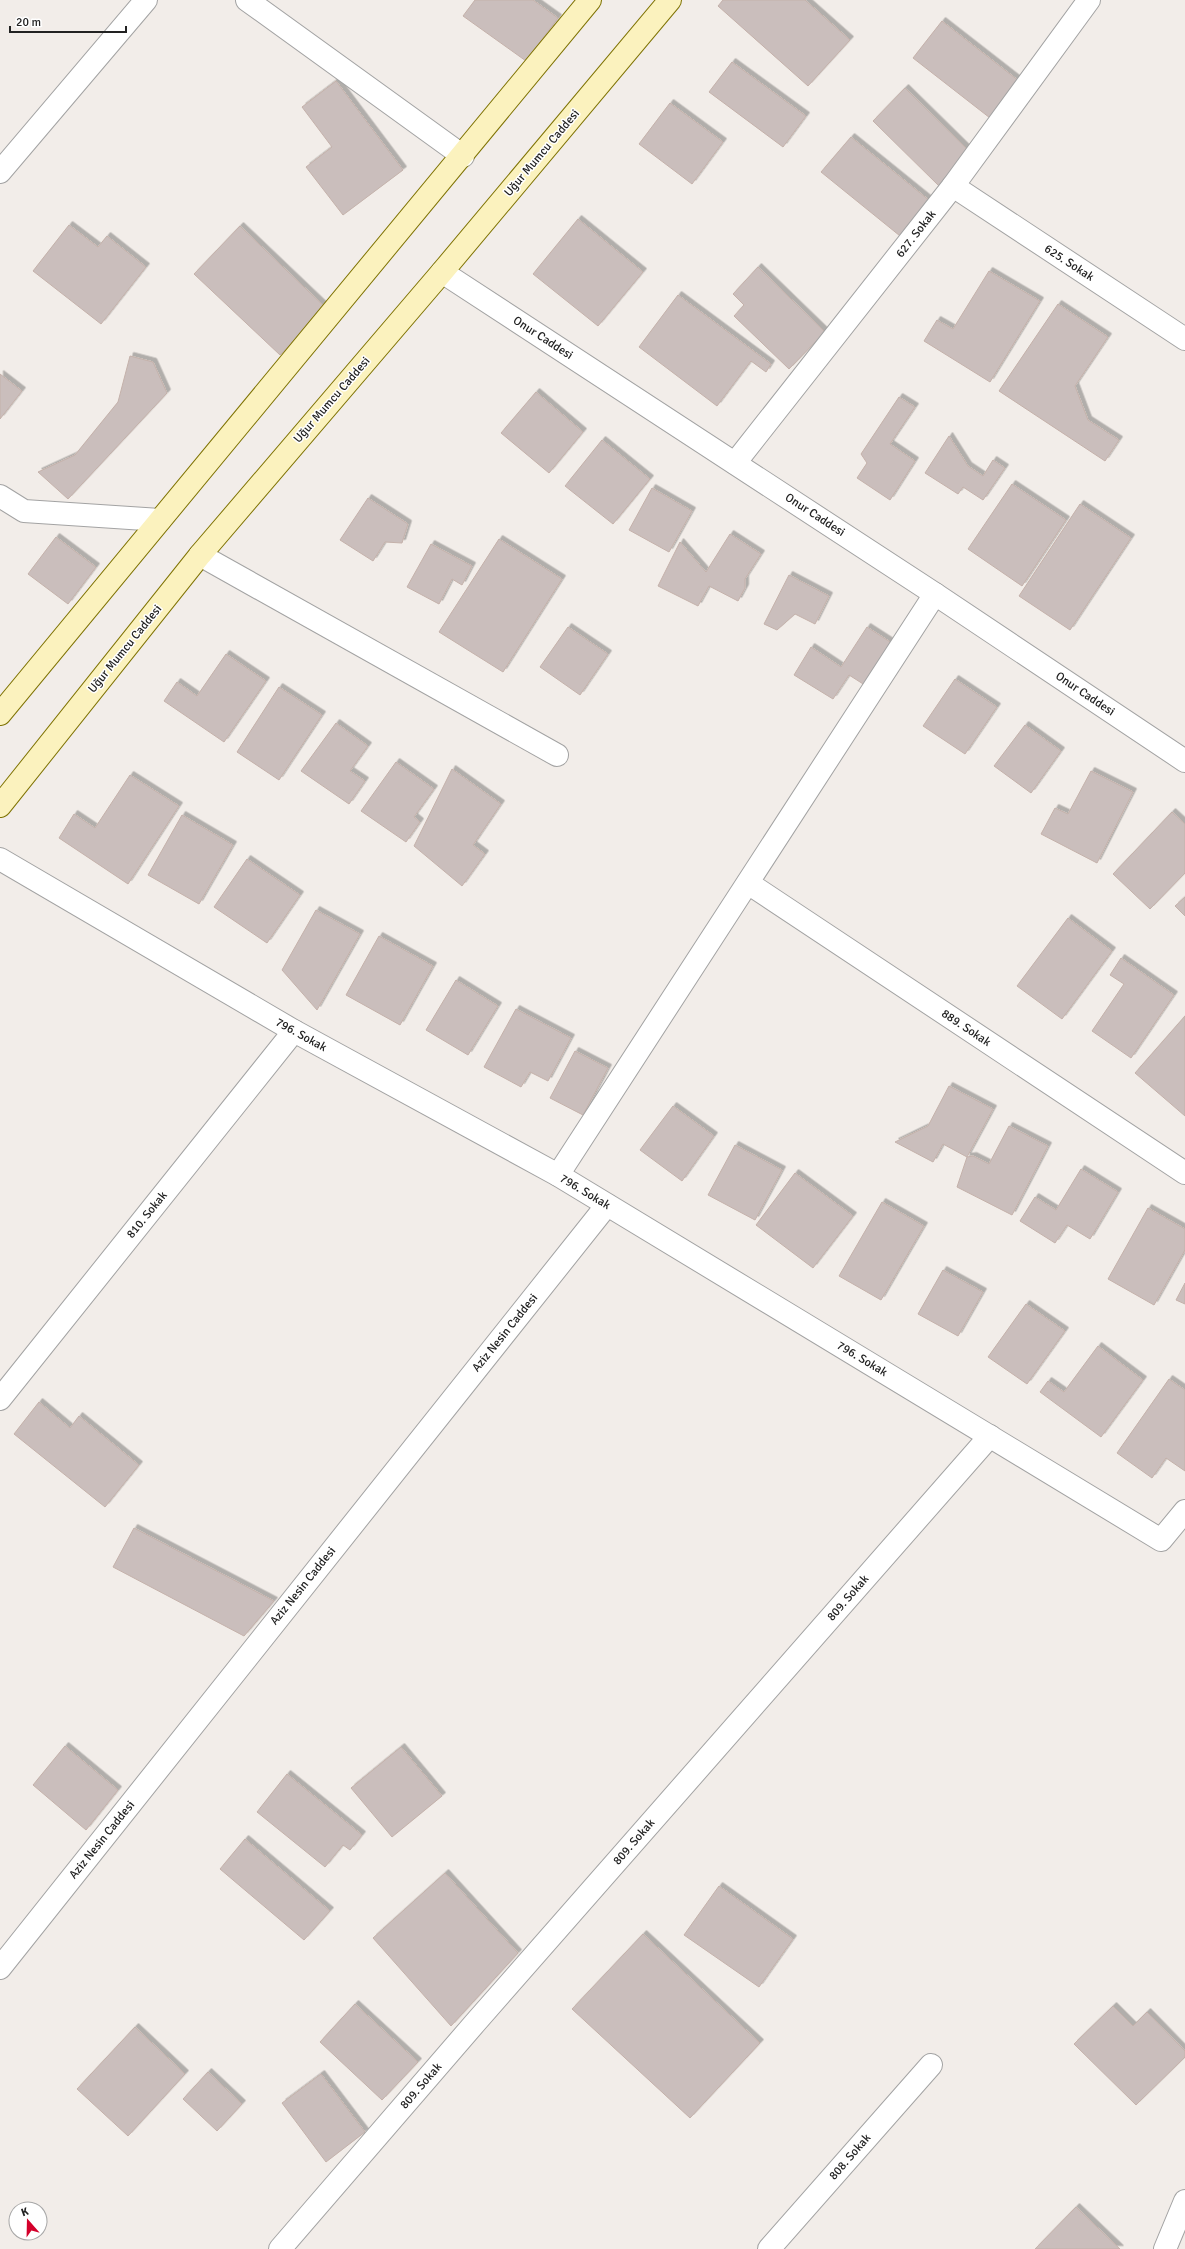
<svg xmlns="http://www.w3.org/2000/svg" width="1185" height="2249" font-family="Signika,sans-serif">
<style>
.building{fill:#cabebc;stroke:#c4b1aa;filter:url(#shadow)}
.lines{fill:none;stroke-linecap:round;stroke-linejoin:round}
.street-casing{stroke:#a3a3a3;stroke-width:24}
.secondary-casing{stroke:#7f7303;stroke-width:24}
.street{stroke:#fff;stroke-width:22}
.secondary{stroke:#fbf2be;stroke-width:22}
.labels{text-anchor:middle;dominant-baseline:central;stroke-width:3;stroke-linejoin:round;paint-order:stroke}
.street-label{font-size:12px;fill:#222;stroke:#fff}
</style>
<defs>
<filter id="shadow"><feDropShadow dx="3.5" dy="-3.5" stdDeviation="0" flood-color="#0004"/></filter>
</defs>
<rect width="100%" height="100%" fill="#f2ede9"/>
<!-- building -->
<g class="building">
<path d="M475,0H533L558,18L526,61L463,16Z"/>
<path d="M723,0H805L850,40L808,86L718,6Z"/>
<path d="M942,21L1019,81L990,118L913,58Z"/>
<path d="M732,62L806,116L783,147L709,92Z"/>
<path d="M336,81L403,170L343,215L306,167L332,147L302,107Z"/>
<path d="M905,88L971,153L939,186L873,121Z"/>
<path d="M670,103L723,142L692,184L639,144Z"/>
<path d="M851,137L935,205L905,240L821,172Z"/>
<path d="M578,219L643,272L598,326L533,274Z"/>
<path d="M69,225L98,247L107,236L146,267L101,324L33,271Z"/>
<path d="M240,226L326,308L280,355L194,274Z"/>
<path d="M758,267L825,332L789,369L734,316L744,305L733,294Z"/>
<path d="M989,271L1040,301L990,382L924,341L937,320L953,329Z"/>
<path d="M678,295L771,364L766,372L751,361L717,406L639,347Z"/>
<path d="M1058,304L1108,337L1075,386L1088,420L1119,440L1105,461L999,391Z"/>
<path d="M130,356L153,362L167,393L68,499L38,472L75,455L118,402Z"/>
<path d="M0,374L22,391L0,419Z"/>
<path d="M536,392L583,432L549,473L501,433Z"/>
<path d="M899,397L915,407L890,444L915,461L890,500L857,478L867,463L861,454Z"/>
<path d="M949,436L968,466L983,476L993,460L1005,468L983,500L963,487L958,494L925,473Z"/>
<path d="M602,440L650,479L613,524L565,486Z"/>
<path d="M1012,484L1066,520L1022,586L968,549Z"/>
<path d="M652,488L692,511L669,552L629,530Z"/>
<path d="M368,498L408,524L402,543L385,542L373,561L340,540Z"/>
<path d="M1080,504L1131,538L1070,630L1019,596Z"/>
<path d="M730,534L761,554L745,579V588L738,601L709,586L698,606L658,586L680,542L706,572Z"/>
<path d="M56,537L96,567L68,604L28,574Z"/>
<path d="M499,539L562,579L503,672L439,632Z"/>
<path d="M431,544L472,566L462,585L452,579L439,604L407,587Z"/>
<path d="M789,575L829,596L815,624L795,614L777,630L764,624Z"/>
<path d="M568,627L608,654L580,695L540,667Z"/>
<path d="M867,627L898,647L871,689L849,675L833,699L794,675L811,647L841,667Z"/>
<path d="M226,654L266,681L224,742L164,701L177,682L197,696Z"/>
<path d="M955,679L997,707L965,754L923,726Z"/>
<path d="M279,687L322,715L279,780L237,752Z"/>
<path d="M336,723L368,746L350,771L365,781L349,804L301,771Z"/>
<path d="M1025,725L1061,751L1031,793L994,766Z"/>
<path d="M396,762L434,789L414,817L420,822L406,842L361,811Z"/>
<path d="M452,769L501,804L473,845L485,854L462,886L414,846Z"/>
<path d="M1091,771L1133,792L1097,863L1041,834L1055,808L1068,814Z"/>
<path d="M130,775L179,806L128,884L59,838L74,814L95,828Z"/>
<path d="M1172,812L1185,824V873L1150,909L1113,874Z"/>
<path d="M182,815L233,845L199,904L148,875Z"/>
<path d="M247,859L300,895L267,943L214,907Z"/>
<path d="M1185,897V916L1175,906Z"/>
<path d="M316,910L360,934L317,1010L282,970Z"/>
<path d="M1068,918L1112,951L1062,1019L1017,986Z"/>
<path d="M379,936L433,966L400,1025L346,995Z"/>
<path d="M1121,958L1174,995L1131,1058L1092,1031L1124,984L1110,975Z"/>
<path d="M456,980L498,1006L468,1055L426,1030Z"/>
<path d="M516,1009L571,1038L548,1081L530,1072L521,1087L484,1067Z"/>
<path d="M1185,1016V1116L1135,1073Z"/>
<path d="M575,1051L608,1068L583,1115L550,1098Z"/>
<path d="M949,1086L993,1109L967,1157L943,1144L933,1162L895,1142L928,1126Z"/>
<path d="M673,1106L714,1136L682,1181L640,1150Z"/>
<path d="M1009,1126L1048,1146L1012,1215L957,1187L967,1157L973,1156L989,1164Z"/>
<path d="M735,1145L782,1170L755,1220L708,1195Z"/>
<path d="M1081,1169L1118,1192L1090,1239L1067,1225L1055,1243L1020,1221L1035,1197L1056,1210Z"/>
<path d="M795,1173L853,1216L813,1268L756,1225Z"/>
<path d="M882,1202L924,1226L881,1300L839,1276Z"/>
<path d="M1148,1208L1185,1229V1250L1154,1305L1108,1279Z"/>
<path d="M943,1270L983,1292L958,1336L918,1314Z"/>
<path d="M1185,1283V1304L1176,1300Z"/>
<path d="M1026,1304L1065,1331L1027,1384L988,1357Z"/>
<path d="M1098,1346L1143,1380L1101,1437L1040,1392L1048,1381L1064,1392Z"/>
<path d="M1169,1379L1185,1390V1471L1166,1458L1152,1478L1117,1453Z"/>
<path d="M39,1402L70,1428L79,1416L139,1465L105,1507L14,1434Z"/>
<path d="M134,1528L274,1601L244,1636L113,1567Z"/>
<path d="M65,1746L118,1790L86,1830L33,1785Z"/>
<path d="M401,1747L442,1796L392,1837L351,1788Z"/>
<path d="M287,1774L362,1835L350,1850L343,1845L325,1867L257,1812Z"/>
<path d="M245,1839L330,1911L304,1940L220,1869Z"/>
<path d="M445,1873L518,1953L451,2026L373,1938Z"/>
<path d="M719,1886L793,1939L759,1987L684,1935Z"/>
<path d="M643,1934L760,2043L690,2118L572,2009Z"/>
<path d="M355,2004L418,2062L382,2100L320,2042Z"/>
<path d="M1113,2006L1133,2026L1147,2012L1185,2051V2057L1136,2105L1074,2044Z"/>
<path d="M135,2027L185,2074L128,2136L77,2089Z"/>
<path d="M208,2072L242,2104L217,2131L183,2099Z"/>
<path d="M321,2074L365,2132L326,2162L282,2103Z"/>
<path d="M1076,2207L1120,2249H1035Z"/>
</g>
<g class="lines">
<!-- street casing -->
<g class="street-casing">
<g id="street">
<path d="M247,0L463,156"/>
<path d="M0,172L146,0"/>
<path d="M953,186L1185,339"/>
<path d="M442,272L935,594L1185,761"/>
<path d="M735,463L953,186L1089,0"/>
<path d="M0,496L24,511L160,520"/>
<path d="M200,555L557,755"/>
<path d="M0,859L294,1031L558,1175L1161,1540L1185,1511"/>
<path d="M748,883L1185,1173"/>
<path d="M558,1175L935,594"/>
<path d="M0,1399L294,1031"/>
<path d="M0,1968L607,1205"/>
<path d="M280,2249L475,2023L990,1436"/>
<path d="M769,2249L931,2065"/>
<path d="M1165,2249L1185,2201"/>
</g>
</g>
<!-- secondary casing -->
<g class="secondary-casing">
<g id="secondary">
<path d="M0,714L590,0"/>
<path d="M0,806L200,555L442,272L670,0"/>
</g>
</g>
<!-- street -->
<use href="#street" class="street"/>
<!-- secondary -->
<use href="#secondary" class="secondary"/>
</g>
<g class="labels">
<!-- street labels -->
<g class="street-label">
<text transform="translate(542 153) rotate(-50)">Uğur Mumcu Caddesi</text>
<text transform="translate(916 234) rotate(-52)">627. Sokak</text>
<text transform="translate(1069 263) rotate(33)">625. Sokak</text>
<text transform="translate(543 338) rotate(33)">Onur Caddesi</text>
<text transform="translate(332 400) rotate(-49)">Uğur Mumcu Caddesi</text>
<text transform="translate(815 515) rotate(33)">Onur Caddesi</text>
<text transform="translate(125 649) rotate(-51)">Uğur Mumcu Caddesi</text>
<text transform="translate(1085 694) rotate(34)">Onur Caddesi</text>
<text transform="translate(966 1028) rotate(34)">889. Sokak</text>
<text transform="translate(301 1035) rotate(29)">796. Sokak</text>
<text transform="translate(585 1192) rotate(31)">796. Sokak</text>
<text transform="translate(147 1215) rotate(-51)">810. Sokak</text>
<text transform="translate(505 1333) rotate(-51)">Aziz Nesin Caddesi</text>
<text transform="translate(862 1359) rotate(31)">796. Sokak</text>
<text transform="translate(303 1586) rotate(-51)">Aziz Nesin Caddesi</text>
<text transform="translate(848 1598) rotate(-49)">809. Sokak</text>
<text transform="translate(102 1840) rotate(-51)">Aziz Nesin Caddesi</text>
<text transform="translate(634 1842) rotate(-49)">809. Sokak</text>
<text transform="translate(421 2086) rotate(-49)">809. Sokak</text>
<text transform="translate(850 2157) rotate(-49)">808. Sokak</text>
</g>
</g>
<!-- north arrow -->
<g transform="translate(28 2221) rotate(340)"><circle r="19" fill="#ffffff" stroke="#a7a7a7"/>
<path d="M0-3L7 15L0 10L-7 15Z" fill="#d4002b"/>
<text y="-6" font-size="11" font-weight="bold" text-anchor="middle" fill="#222222">K</text>
</g>
<!-- scale -->
<path d="M10 26v6h116v-6" fill="none" stroke="#222222" stroke-width="2"/>
<text x="16" y="26" font-size="12" fill="#222222" stroke="#ffffff" stroke-width="3" paint-order="stroke">20 m</text>
</svg>
